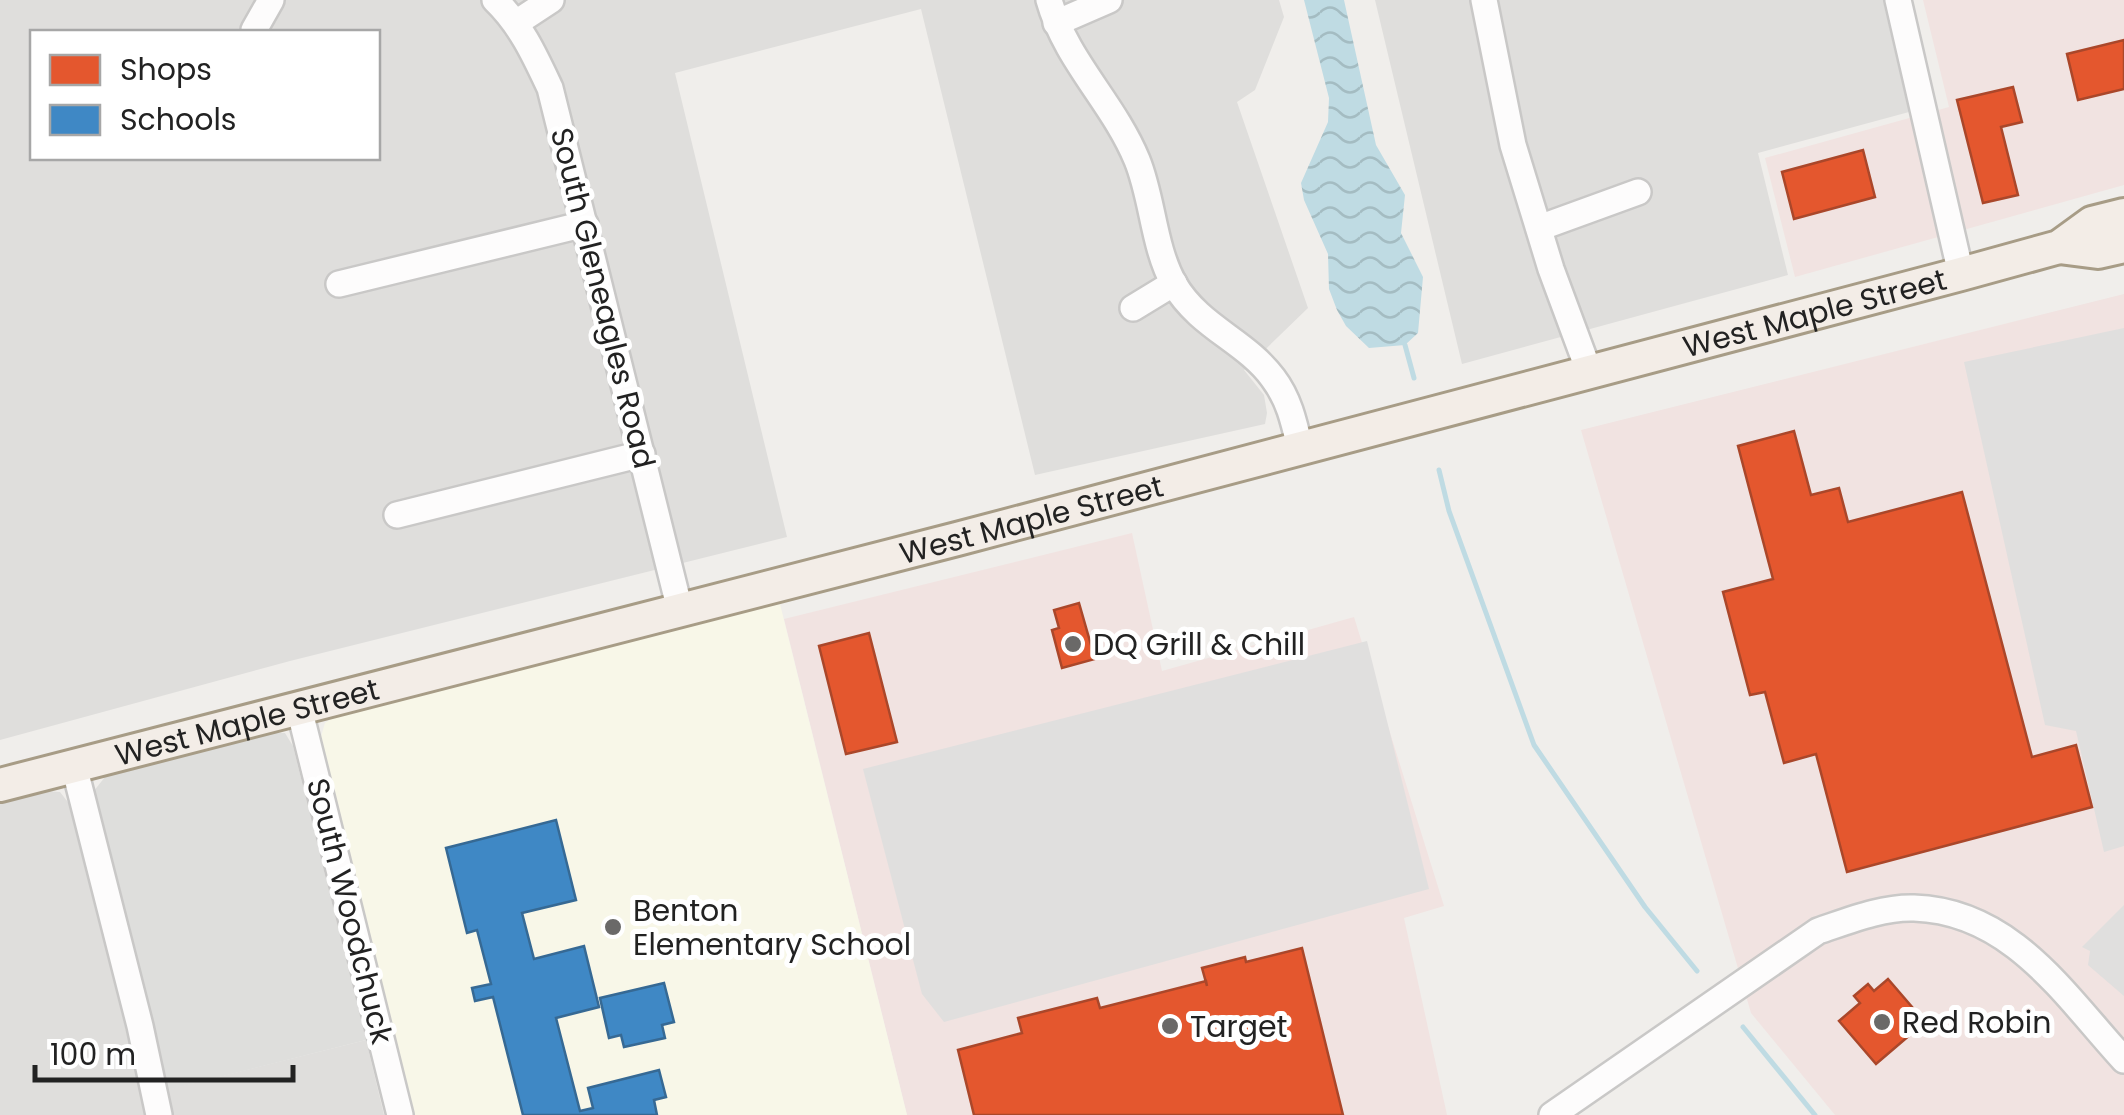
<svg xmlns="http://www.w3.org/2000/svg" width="2124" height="1115" font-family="Poppins,sans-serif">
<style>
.residential{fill:#dfdedc;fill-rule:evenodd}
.commercial{fill:#f1e3e1}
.education{fill:#f8f7e8}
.religious{fill:#dededc}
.parking{fill:#e0dfde}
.water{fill:url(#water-waves)}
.shops{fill:#e4572e;stroke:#aa472a;stroke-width:2.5}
.schools{fill:#3f88c5;stroke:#366994;stroke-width:2.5}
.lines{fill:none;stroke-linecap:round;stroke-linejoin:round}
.stream{stroke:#bfdbe3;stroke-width:5}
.minor-casing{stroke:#c9c8c7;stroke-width:30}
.major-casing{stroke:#a79c86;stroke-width:38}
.minor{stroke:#fdfcfc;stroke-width:25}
.major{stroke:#f3ede7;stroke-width:32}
.poi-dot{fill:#6a6968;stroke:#fff;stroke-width:4}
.labels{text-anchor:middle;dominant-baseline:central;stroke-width:10;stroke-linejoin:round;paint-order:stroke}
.street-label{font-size:30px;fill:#222;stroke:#fff}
.poi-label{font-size:30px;fill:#222;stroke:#fff;text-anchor:start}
</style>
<defs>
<pattern id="water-waves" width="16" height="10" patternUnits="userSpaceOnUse" patternTransform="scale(2.5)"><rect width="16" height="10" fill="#bfdbe3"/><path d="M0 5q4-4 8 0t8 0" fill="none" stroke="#a4bcc2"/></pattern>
</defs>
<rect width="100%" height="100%" fill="#f0eeeb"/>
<!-- residential -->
<g class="residential">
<path d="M0,0H1279L1284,17L1255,90L1237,102L1308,308L1244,370L1264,395L1267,413L1265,424L1035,475L921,9L675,73L787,537L290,661L0,740ZM32,32H378V158H32Z"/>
<path d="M1375,0H1883L1909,112L1758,153L1788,275L1462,364Z"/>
<path d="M46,791L60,792L71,806L142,1096L366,1040L384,1115H0V800Z"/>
</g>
<!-- commercial -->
<g class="commercial">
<path d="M1923,0H2124V185L1795,277L1765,158L1949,107Z"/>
<path d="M2124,294V1115H1835L1751,1013L1581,430Z"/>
<path d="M1132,533L1162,671L1354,617L1444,906L1404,918L1447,1115H907L784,619Z"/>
</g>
<!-- education -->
<path class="education" d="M780,604L907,1115H412L320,740L325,723L339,713Z"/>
<!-- religious -->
<path class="religious" d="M267,732L285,733L293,746L366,1040L168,1090L93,792L109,772Z"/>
<!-- parking -->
<g class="parking">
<path d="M2124,328V846L2104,852L2076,731L2045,725L1964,362Z"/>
<path d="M1367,641L1429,889L944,1022L922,994L863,769Z"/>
<path d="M2124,905V996L2088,965L2090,951L2082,947Z"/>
</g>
<!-- water -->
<path class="water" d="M1304,0H1344L1376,145L1405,195L1401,233L1423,277L1418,333L1405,345L1369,348L1346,326L1337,310L1329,289L1328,254L1304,200L1301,183L1328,122L1329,98Z"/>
<!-- shops -->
<g class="shops">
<path d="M2124,40V89L2078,100L2067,54Z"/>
<path d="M2013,87L2022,122L2001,127L2018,195L1983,203L1957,100Z"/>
<path d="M1863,150L1875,197L1794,219L1782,172Z"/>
<path d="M1794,431L1811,495L1839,488L1848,522L1962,492L2032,757L2076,745L2092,807L1847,872L1816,754L1784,763L1765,692L1750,695L1723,592L1773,579L1738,446Z"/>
<path d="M1079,603L1095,659L1062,668L1052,630L1059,628L1054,610Z"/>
<path d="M869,633L897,742L846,754L819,646Z"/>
<path d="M1302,948L1343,1115H974L958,1050L1022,1033L1018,1018L1097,998L1100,1008L1206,981L1207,986L1202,968L1245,957L1246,962Z"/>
<path d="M1888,979L1925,1022L1876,1064L1839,1021L1860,1003L1854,996L1868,984L1874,991Z"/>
</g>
<!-- schools -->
<g class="schools">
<path d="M556,820L576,900L522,913L534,959L584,946L599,1007L556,1018L580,1111L593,1108L588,1088L659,1070L666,1097L654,1100L657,1115H523L493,997L475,1001L472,988L491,984L477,930L467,933L446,848Z"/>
<path d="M664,983L674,1022L662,1025L665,1038L624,1047L621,1035L609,1038L600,998Z"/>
</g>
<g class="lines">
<!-- stream -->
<g class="stream">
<path d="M1405,345L1414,378"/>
<path d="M1439,470L1449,511L1534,745L1645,907L1697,971"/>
<path d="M1743,1027L1815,1115"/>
</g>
<!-- minor casing -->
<g class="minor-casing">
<g id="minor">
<path d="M495,0C521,25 535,56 550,88L680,610"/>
<path d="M1049,0C1066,61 1113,102 1137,160C1153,199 1153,246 1174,284C1200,328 1245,340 1273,378C1289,399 1294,422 1300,448"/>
<path d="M1484,0L1513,145L1551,269L1590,374"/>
<path d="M1898,0L1961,274"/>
<path d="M516,23L551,0"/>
<path d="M1056,23L1109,0"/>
<path d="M254,30L271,0"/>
<path d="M1539,228L1638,192"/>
<path d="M339,284L585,224"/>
<path d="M1133,308L1174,283"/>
<path d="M397,515L642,454"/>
<path d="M299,708L400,1115"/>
<path d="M74,766L140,1026L159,1115"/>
<path d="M1552,1115L1818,931C1848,921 1882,907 1914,908C2012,911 2065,996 2124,1060"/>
</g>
</g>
<!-- major casing -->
<g class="major-casing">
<g id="major">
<path d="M2059,247L2098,252L2124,246"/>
<path id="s1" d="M0,785L957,539L1961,274L2059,247L2092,223L2124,215"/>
</g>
</g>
<!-- minor -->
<use href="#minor" class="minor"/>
<!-- major -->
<use href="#major" class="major"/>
</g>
<!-- markers -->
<g class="poi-dot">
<circle cx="1073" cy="644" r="10"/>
<circle cx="613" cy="927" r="10"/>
<circle cx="1882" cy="1022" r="10"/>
<circle cx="1170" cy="1026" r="10"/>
</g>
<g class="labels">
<!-- street labels -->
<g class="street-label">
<text transform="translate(603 298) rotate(76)">South Gleneagles Road</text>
<text stroke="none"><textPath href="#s1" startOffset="1875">West Maple Street</textPath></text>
<text stroke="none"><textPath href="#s1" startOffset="1065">West Maple Street</textPath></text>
<text stroke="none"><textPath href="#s1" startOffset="255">West Maple Street</textPath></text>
<text transform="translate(350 911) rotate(76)">South Woodchuck</text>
</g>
<!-- poi labels -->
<g class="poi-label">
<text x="1093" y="644">DQ Grill &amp; Chill</text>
<text x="633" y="910">Benton<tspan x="633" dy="34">Elementary School</tspan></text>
<text x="1902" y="1022">Red Robin</text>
<text x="1190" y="1026">Target</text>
</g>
</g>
<!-- legend -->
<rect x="30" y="30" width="350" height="130" fill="#ffffff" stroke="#a7a7a7" stroke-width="2.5"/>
<rect x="50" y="55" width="50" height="30" fill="#e4572e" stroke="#a7a7a7" stroke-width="2.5"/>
<text x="120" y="80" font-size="30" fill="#222222">Shops</text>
<rect x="50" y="105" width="50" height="30" fill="#3f88c5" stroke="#a7a7a7" stroke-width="2.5"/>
<text x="120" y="130" font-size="30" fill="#222222">Schools</text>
<!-- scale -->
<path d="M35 1065v15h258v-15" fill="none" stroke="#222222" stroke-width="5"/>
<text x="50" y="1065" font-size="30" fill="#222222" stroke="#ffffff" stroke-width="8" paint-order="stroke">100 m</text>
</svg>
